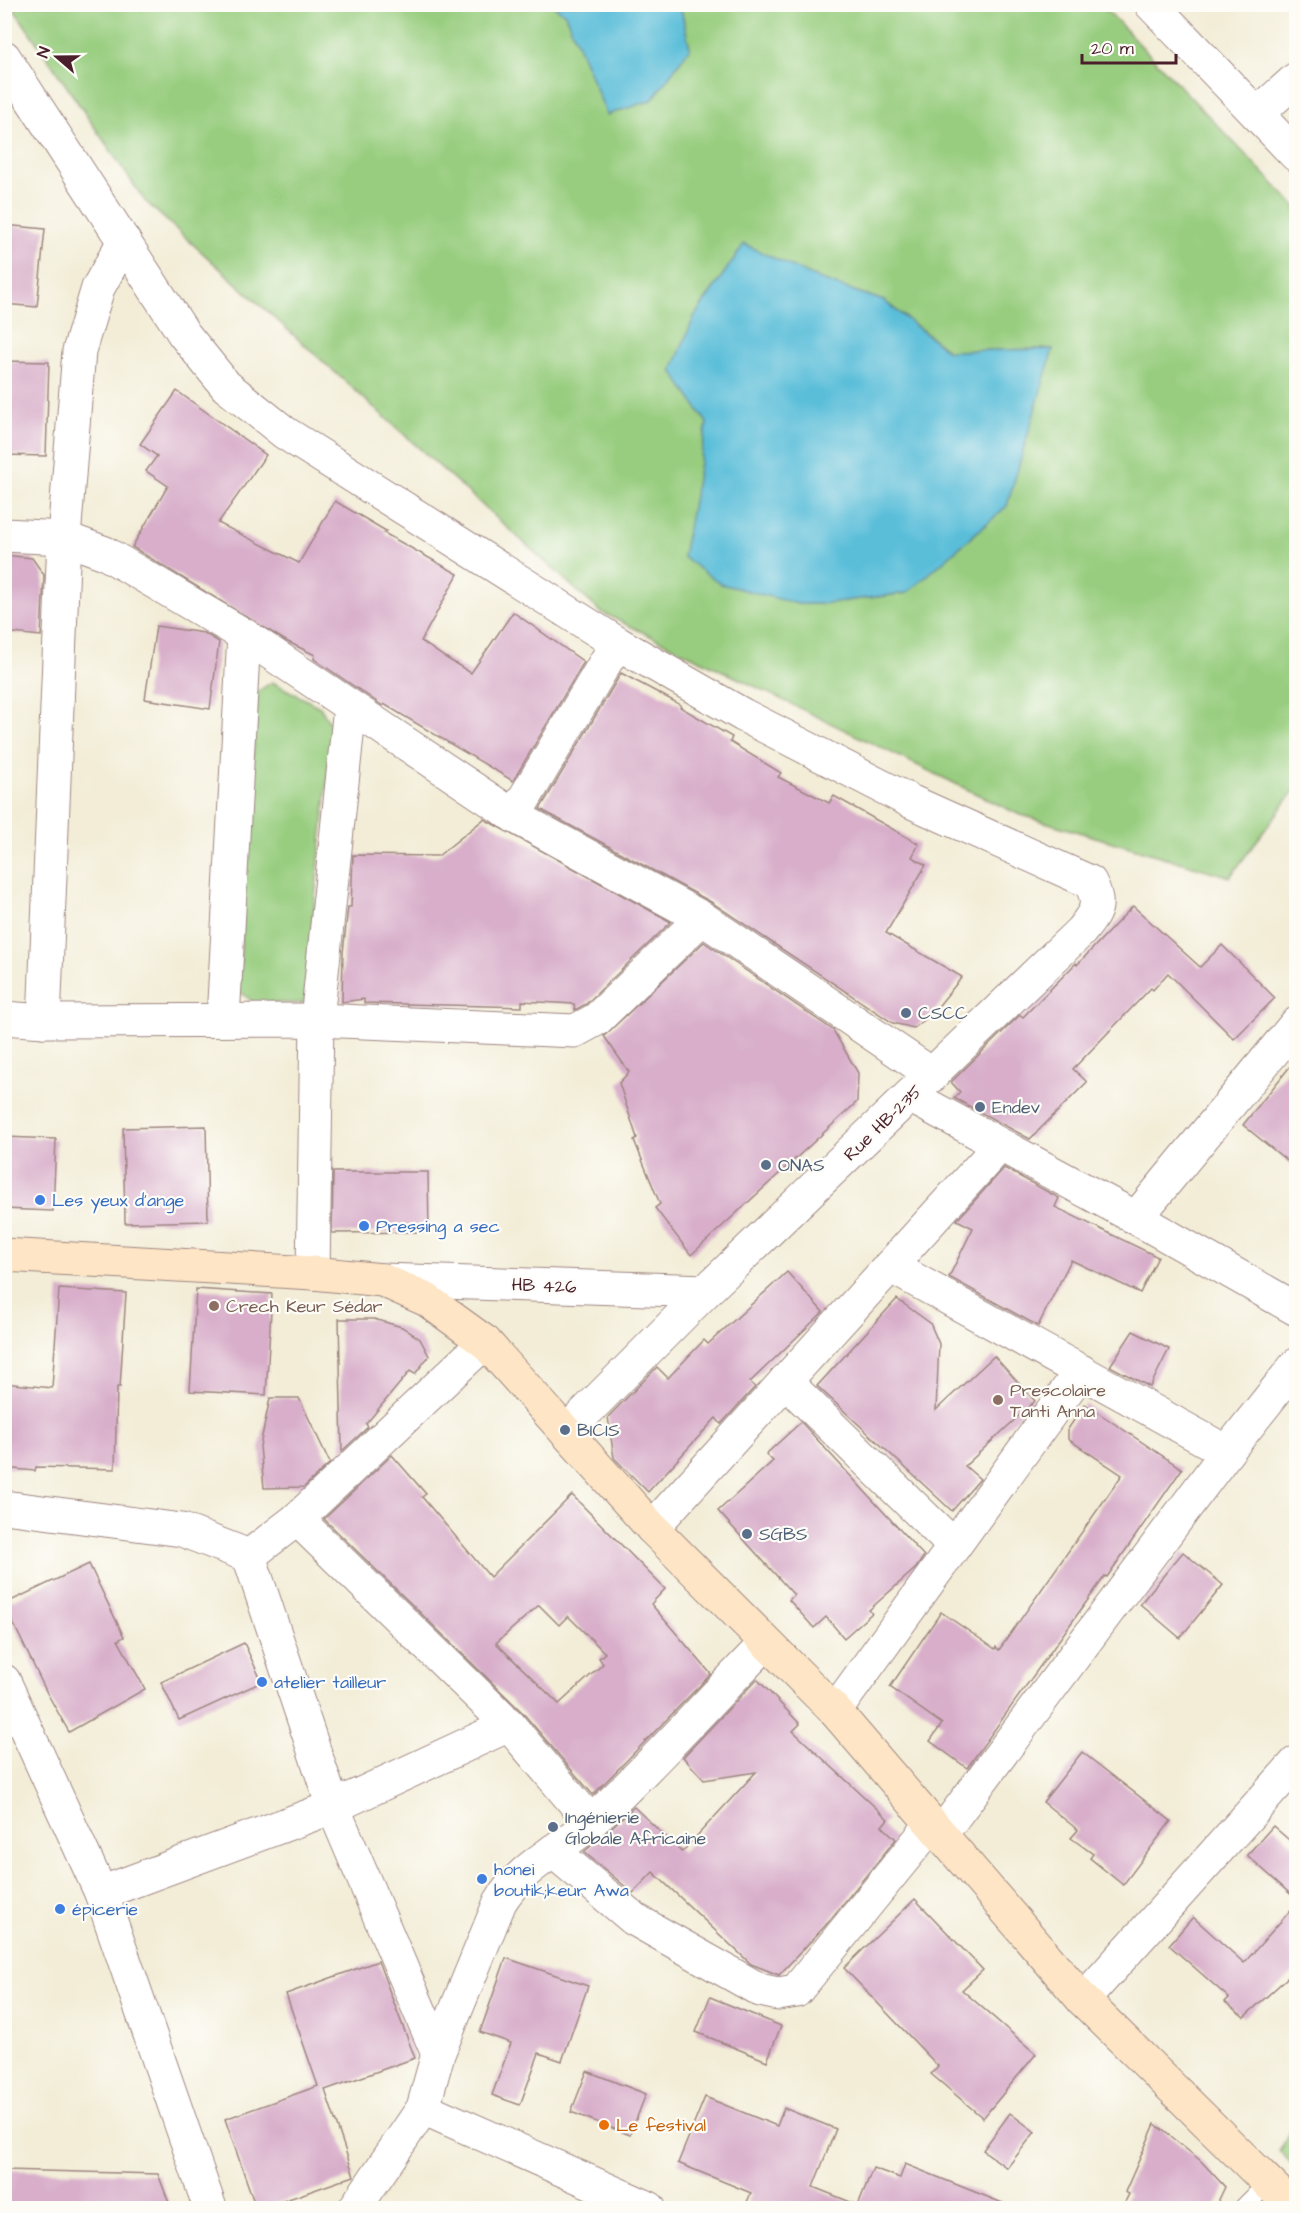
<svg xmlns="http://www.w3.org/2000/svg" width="1301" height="2213" font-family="'Architects Daughter',sans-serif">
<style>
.green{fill:#98cd7f;stroke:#717655;stroke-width:1.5;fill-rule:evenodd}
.water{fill:#5abed9;stroke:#526e82;stroke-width:1.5}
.building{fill:#d8aeca;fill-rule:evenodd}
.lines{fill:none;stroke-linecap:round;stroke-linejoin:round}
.lane-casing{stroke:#9e8681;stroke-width:20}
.street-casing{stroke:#9e8681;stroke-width:35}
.secondary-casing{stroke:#9e8681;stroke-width:35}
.lane{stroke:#fff;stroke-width:18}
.street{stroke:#fff;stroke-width:33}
.secondary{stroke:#fde5c5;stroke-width:33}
.service-dot{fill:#5c6f8a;stroke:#fdfcf7;stroke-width:2}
.shop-dot{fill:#3f7fe0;stroke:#fdfcf7;stroke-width:2}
.education-dot{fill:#8d6e63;stroke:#fdfcf7;stroke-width:2}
.food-dot{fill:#e8710a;stroke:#fdfcf7;stroke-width:2}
.labels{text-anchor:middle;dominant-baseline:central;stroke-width:4.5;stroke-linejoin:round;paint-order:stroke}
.service-label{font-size:18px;fill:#4e5e75;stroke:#fdfcf7;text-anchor:start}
.street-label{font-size:18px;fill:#4a1f2b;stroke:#fdfcf7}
.shop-label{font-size:18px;fill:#366cbe;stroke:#fdfcf7;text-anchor:start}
.education-label{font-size:18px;fill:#785e54;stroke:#fdfcf7;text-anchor:start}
.food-label{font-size:18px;fill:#c56008;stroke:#fdfcf7;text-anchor:start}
</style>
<rect width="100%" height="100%" fill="#fdfcf7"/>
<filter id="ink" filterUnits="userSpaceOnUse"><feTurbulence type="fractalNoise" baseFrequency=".0167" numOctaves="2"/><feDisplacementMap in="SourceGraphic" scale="12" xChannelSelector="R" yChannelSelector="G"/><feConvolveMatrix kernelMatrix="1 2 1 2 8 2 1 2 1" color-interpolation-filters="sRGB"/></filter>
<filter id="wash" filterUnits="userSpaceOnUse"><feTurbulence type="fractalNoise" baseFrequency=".008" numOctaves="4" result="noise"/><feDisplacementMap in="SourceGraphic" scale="24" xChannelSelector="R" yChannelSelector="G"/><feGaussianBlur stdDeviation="1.35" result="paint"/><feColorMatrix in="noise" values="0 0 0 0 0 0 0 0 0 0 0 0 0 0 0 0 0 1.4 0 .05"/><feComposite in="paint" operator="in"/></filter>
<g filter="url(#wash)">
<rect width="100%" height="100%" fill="#f3edd7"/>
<!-- green -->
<g class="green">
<path d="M11,5H552L565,14L608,115L690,48L680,5H1102L1296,207V788L1230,877L1018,814L601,612L145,201ZM821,280L884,301L949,351L1052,349L907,593L821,604H798L703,444L707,423L694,317L714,288Z"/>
<path d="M272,682L320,707L333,729L304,1003H255L238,991L257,692Z"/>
<path d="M1296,2122V2168L1279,2151Z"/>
</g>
<!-- water -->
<g class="water">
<path d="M552,5H680L690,48L652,100L607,115L565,14Z"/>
<path d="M744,244L821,280L884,301L948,351L1053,349L1007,506L907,593L821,604H798L721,584L683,557L707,423L672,371L694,317Z"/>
</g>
<g id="blocks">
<!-- building -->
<g class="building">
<path d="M4,225L45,229L37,307L4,304Z"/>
<path d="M4,361L49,362L46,456L4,455Z"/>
<path d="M177,391L266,455L218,523L299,563L335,501L386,531L384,533L458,574L421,641L443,656L471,673L513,612L584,662L513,781L384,704L383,706L314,659L315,655L286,641L132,547L168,486L146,471L157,456L140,444Z"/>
<path d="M4,555L32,558L44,575L41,636L4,632Z"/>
<path d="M156,626L204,633L219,642L210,709L145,699Z"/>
<path d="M621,673L681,705L680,707L732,737L730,742L781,773L778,777L829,803L834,796L919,844L912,857L926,865L886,933L962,977L931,1015L914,1028L893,1023L711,902L540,809Z"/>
<path d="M484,819L671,922L586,1004L575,1010L574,1004L522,1001V1007L364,1003V999L342,1002L343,953L348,907H351L353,855L438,856Z"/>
<path d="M1133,906L1200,967L1222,945L1275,998L1234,1039L1168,973L1153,990L1151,988L1073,1069L1087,1082L1030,1139L954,1098L960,1092L951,1082L1020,1015L1023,1017L1076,963L1077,965Z"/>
<path d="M704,942L833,1030L858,1073L857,1102L691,1255L655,1208L660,1204L634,1140L637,1138L619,1083L629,1072L604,1036Z"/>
<path d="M1296,1059V1168L1243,1125Z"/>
<path d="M206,1126L208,1221L125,1223L123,1128Z"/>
<path d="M4,1137L56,1139L53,1211L4,1209Z"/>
<path d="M1004,1168L1059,1198L1055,1207L1158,1257L1140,1293L1071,1260L1038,1326L949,1277L973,1228L957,1220Z"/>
<path d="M333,1172H428L429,1232L332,1233Z"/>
<path d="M787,1272L823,1312L750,1382L755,1387L721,1424L716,1418L648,1492L614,1458L608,1417L657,1367L668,1378L704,1340L708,1344Z"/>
<path d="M59,1289L126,1293L120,1387H117L115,1469L36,1467L35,1471L4,1468V1383L52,1388Z"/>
<path d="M196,1289L272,1294L266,1395L190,1391Z"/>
<path d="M897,1299L930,1323L939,1344L936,1410L994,1356L1035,1401L965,1466L980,1479L952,1511L817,1386Z"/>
<path d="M339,1319H374L402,1327L420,1339L429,1356L415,1374L410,1371L366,1424L368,1427L342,1451Z"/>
<path d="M1133,1331L1169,1349L1150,1387L1110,1366Z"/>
<path d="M270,1398H299L330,1463L304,1487L264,1488L260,1446Z"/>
<path d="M1085,1404L1182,1469L1107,1577L1105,1576L967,1768L930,1741L942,1724L890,1687L941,1612L995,1649L996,1647L999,1650L1122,1475L1068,1439V1429Z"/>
<path d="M801,1422L924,1556L916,1568L869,1610L872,1613L844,1638L826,1617L814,1628L789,1600L794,1595L718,1511L773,1461L766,1454Z"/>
<path d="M392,1455L426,1494L422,1497L490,1577L572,1495L665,1589L651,1604L711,1674L593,1795L522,1712L324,1519ZM539,1605L559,1625L568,1616L605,1653L599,1658L603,1664L559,1704L496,1643Z"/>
<path d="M1183,1552L1223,1585L1180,1638L1140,1604Z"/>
<path d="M89,1564L124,1637L118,1640L145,1689L69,1732L47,1693L4,1604Z"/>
<path d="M244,1643L262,1682L179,1720L161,1682Z"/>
<path d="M757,1679L800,1724L793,1731L888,1819L882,1826L896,1839L825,1926L779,1975L751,1964L653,1872L633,1893L584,1852L634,1807L682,1852L756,1772L704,1780L683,1757Z"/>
<path d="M1082,1752L1171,1821L1123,1885L1090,1858L1093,1854L1071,1838L1078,1830L1043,1802Z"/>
<path d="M1273,1826L1296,1846V1899L1247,1855Z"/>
<path d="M915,1899L983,1970L962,1990L1036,2054L983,2118L931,2074L938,2066L844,1968Z"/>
<path d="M1296,1904V1970L1244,2017L1225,2002L1229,1998L1169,1945L1193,1917L1244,1963Z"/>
<path d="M506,1958L588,1986L562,2061L539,2053L520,2105L492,2095L511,2043L480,2032Z"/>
<path d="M378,1961L415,2058L325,2090L354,2176L263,2208H256L225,2119L318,2086L286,1994Z"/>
<path d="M710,1997L781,2026L767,2061L696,2032Z"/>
<path d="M587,2071L646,2094L630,2135L571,2112Z"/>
<path d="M705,2097L777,2126L784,2108L836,2129L813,2187L858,2205L873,2168L900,2178L905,2164L1015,2208H763L747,2202L751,2193L678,2163Z"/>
<path d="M1010,2113L1035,2132L1007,2168L983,2150Z"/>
<path d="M1155,2124L1201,2161L1225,2187L1215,2208H1122L1129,2194L1125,2192Z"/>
<path d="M4,2170L158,2174L171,2208H4Z"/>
</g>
</g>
</g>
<g filter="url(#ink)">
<use href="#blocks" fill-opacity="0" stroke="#9e8681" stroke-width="1.5"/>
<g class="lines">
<!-- lane casing -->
<g class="lane-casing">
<path id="lane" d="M1243,2208L1268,2183"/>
</g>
<!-- street casing -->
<g class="street-casing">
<g id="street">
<path d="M1151,4L1296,155"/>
<path d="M4,57L184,334L226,386L285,433L617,643L743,715L912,802L1090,882C1102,905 1096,912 1081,931L706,1291L566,1432"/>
<path d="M1257,114L1296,79"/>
<path d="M4,535L64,538L105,553L244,635L514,816L702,918L933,1075"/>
<path d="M514,816L617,643"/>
<path d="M4,1018L44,1021L317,1020L575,1031L597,1019L702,918"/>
<path d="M223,1020L244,635"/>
<path d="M44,1021L64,538L79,351L98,288L124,241"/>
<path d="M910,1096L1136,1218L1296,1309"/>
<path d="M1136,1218L1296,1024"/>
<path d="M890,1266L1227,1452"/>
<path d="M313,1273L317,1020L350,707"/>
<path d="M382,1280L706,1291"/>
<path d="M785,1381L954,1546"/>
<path d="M4,1507L182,1530L249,1556L333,1807L438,2054"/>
<path d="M297,1519L509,1725L591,1822"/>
<path d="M652,1528L1000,1145"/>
<path d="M249,1556L297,1519L485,1342"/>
<path d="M4,1681L101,1893L210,2208"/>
<path d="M835,1711L1081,1371"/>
<path d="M941,1834L1227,1452L1296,1365"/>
<path d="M553,1851L634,1919L760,1990L778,1994L796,1991L932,1824"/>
<path d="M101,1893L333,1807L509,1725"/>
<path d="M1083,2000L1296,1763"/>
<path d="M423,2108L649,2208"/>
<path d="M355,2208L423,2108L438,2054L500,1902C522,1865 561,1850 592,1821C653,1765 708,1702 766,1643"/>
</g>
</g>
<!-- secondary casing -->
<g class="secondary-casing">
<path id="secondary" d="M4,1255L313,1273L382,1280L427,1300L485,1342L652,1528L835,1711L1083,2000L1294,2208"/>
</g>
<!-- lane -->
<use href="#lane" class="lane"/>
<!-- street -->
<use href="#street" class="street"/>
<!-- secondary -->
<use href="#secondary" class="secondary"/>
</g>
</g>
<!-- markers -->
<g class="service-dot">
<circle cx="906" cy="1013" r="6"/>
<circle cx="980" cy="1107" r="6"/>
<circle cx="766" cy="1165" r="6"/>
<circle cx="565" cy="1430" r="6"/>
<circle cx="747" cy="1534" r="6"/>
<circle cx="553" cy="1827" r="6"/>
</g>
<g class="shop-dot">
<circle cx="40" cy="1200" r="6"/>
<circle cx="364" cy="1226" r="6"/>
<circle cx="262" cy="1682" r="6"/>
<circle cx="482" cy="1879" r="6"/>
<circle cx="60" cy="1909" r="6"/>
</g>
<g class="education-dot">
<circle cx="214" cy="1306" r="6"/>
<circle cx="998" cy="1400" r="6"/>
</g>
<circle class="food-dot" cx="604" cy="2125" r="6"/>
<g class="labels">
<!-- service labels -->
<g class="service-label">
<text x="918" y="1013">CSCC</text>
<text x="992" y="1107">Endev</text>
<text x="778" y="1165">ONAS</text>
<text x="577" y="1430">BICIS</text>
<text x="759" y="1534">SGBS</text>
<text x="565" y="1817">Ingénierie<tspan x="565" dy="21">Globale Africaine</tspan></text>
</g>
<!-- street labels -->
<g class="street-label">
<text transform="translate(883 1123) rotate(-44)">Rue HB-235</text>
<text transform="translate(544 1286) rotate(2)">HB 426</text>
</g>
<!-- shop labels -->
<g class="shop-label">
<text x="52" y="1200">Les yeux d'ange</text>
<text x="376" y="1226">Pressing a sec</text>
<text x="274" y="1682">atelier tailleur</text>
<text x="494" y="1869">honei<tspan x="494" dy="21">boutik;keur Awa</tspan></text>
<text x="72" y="1909">épicerie</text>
</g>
<!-- education labels -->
<g class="education-label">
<text x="226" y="1306">Crech Keur Sédar</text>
<text x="1010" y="1390">Prescolaire<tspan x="1010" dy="21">Tanti Anna</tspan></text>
</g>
<!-- food labels -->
<g class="food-label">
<text x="616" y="2125">Le festival</text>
</g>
</g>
<!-- margin -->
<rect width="1301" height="2213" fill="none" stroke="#fdfcf7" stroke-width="24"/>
<!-- north arrow -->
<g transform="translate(57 57) rotate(290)" stroke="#fdfcf7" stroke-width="4.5" paint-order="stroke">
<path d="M0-4.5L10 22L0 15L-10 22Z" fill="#4a1f2b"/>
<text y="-9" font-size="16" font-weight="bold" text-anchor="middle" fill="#4a1f2b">N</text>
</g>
<!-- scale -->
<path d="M1082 54v9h94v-9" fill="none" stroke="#4a1f2b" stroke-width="3"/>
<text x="1091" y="54" font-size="18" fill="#4a1f2b" stroke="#fdfcf7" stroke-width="4.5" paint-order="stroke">20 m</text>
</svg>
